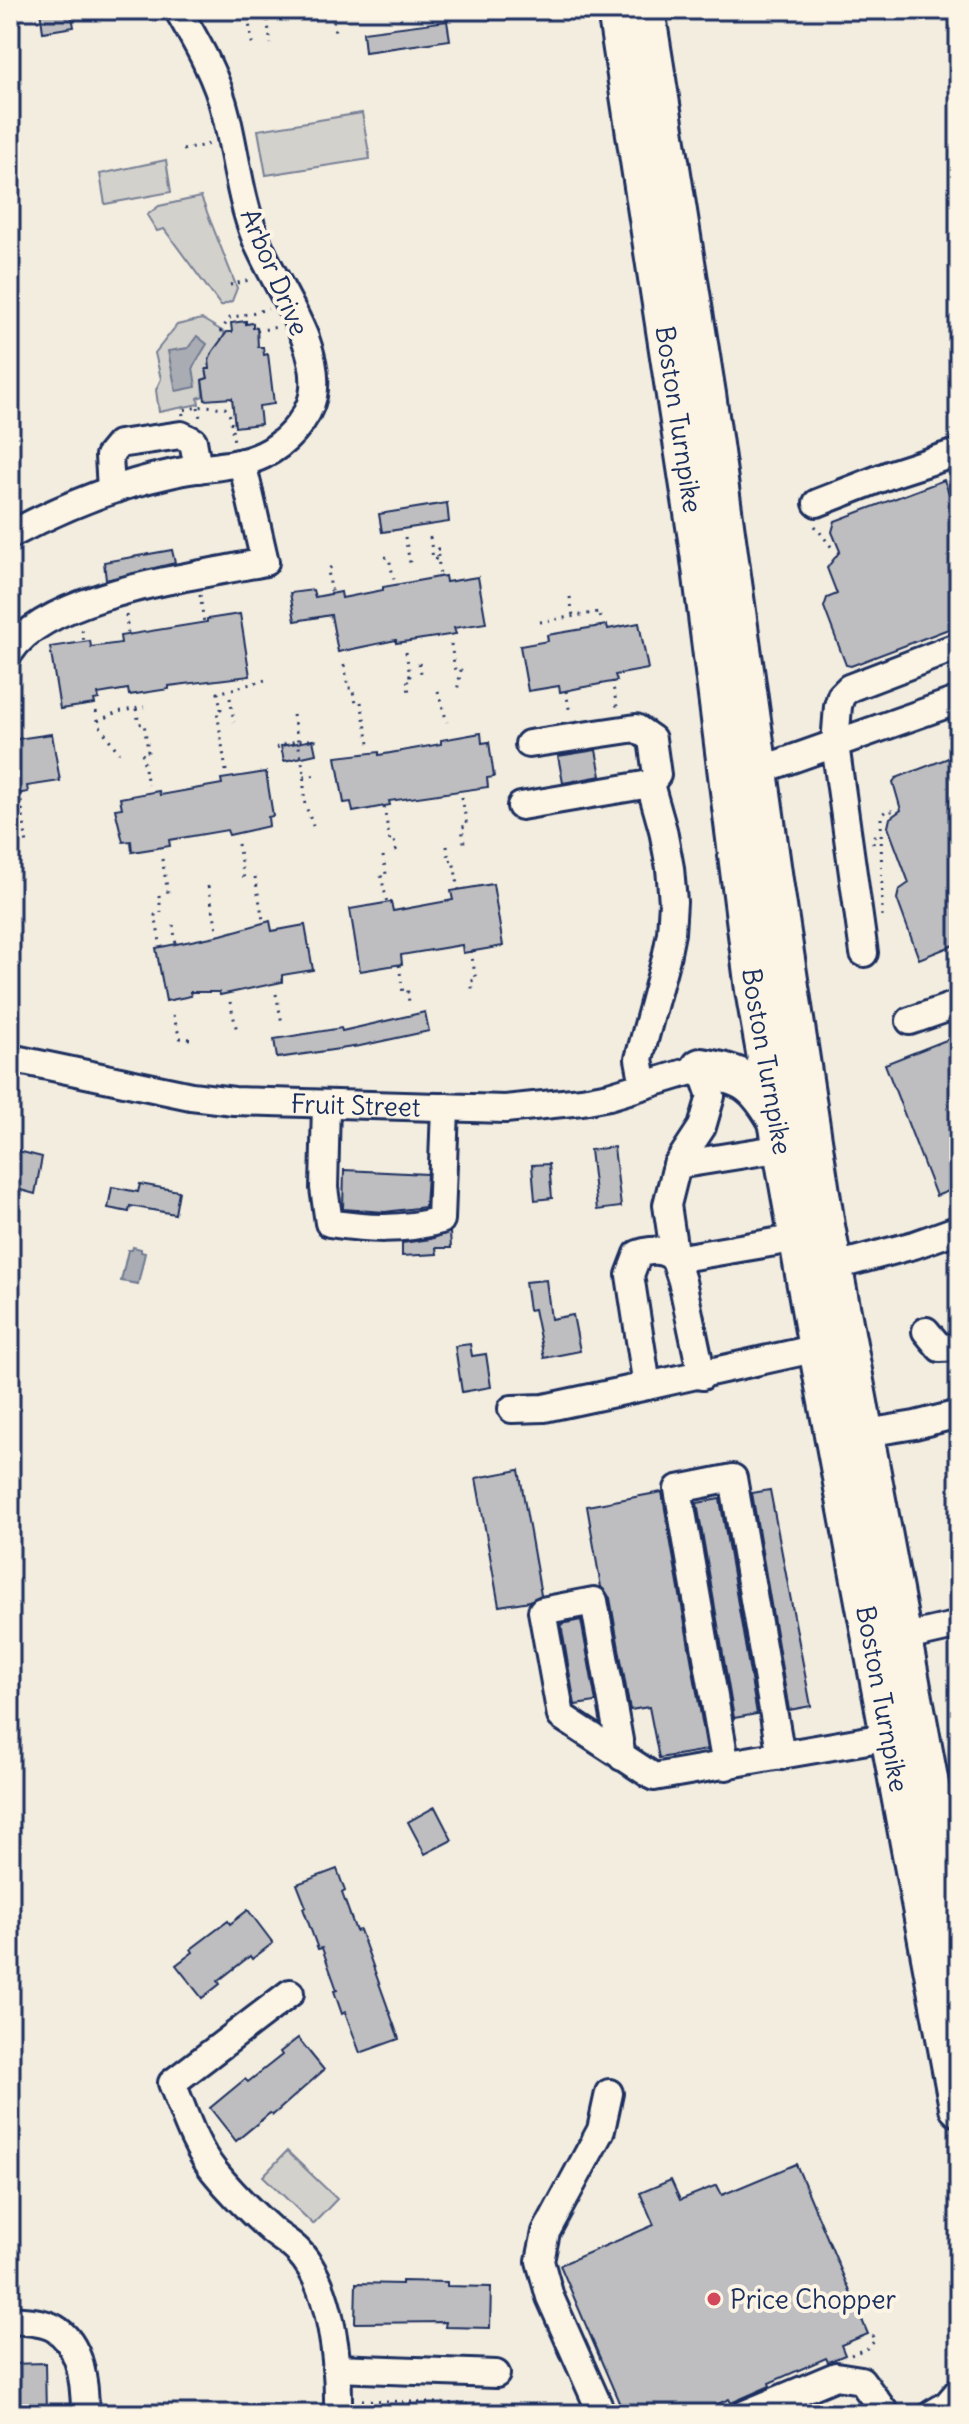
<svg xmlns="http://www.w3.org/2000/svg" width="969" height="2424" font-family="Delius,sans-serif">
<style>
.green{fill:#d3d1cc;stroke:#778095;stroke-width:2}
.water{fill:#a9acb3;stroke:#707a91;stroke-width:2}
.building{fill:#bebec0;stroke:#1b2f5e;stroke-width:2}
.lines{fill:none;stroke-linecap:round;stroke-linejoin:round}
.minor-casing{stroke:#1b2f5e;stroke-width:32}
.highway-casing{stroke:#1b2f5e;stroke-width:44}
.path{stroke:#1b2f5e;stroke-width:3;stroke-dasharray:2 6;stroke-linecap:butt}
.minor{stroke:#fcf5e5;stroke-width:26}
.highway{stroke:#fcf5e5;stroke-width:38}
.poi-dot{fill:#d1495b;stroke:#fcf5e5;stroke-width:3}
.labels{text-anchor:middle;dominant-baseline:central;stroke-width:8;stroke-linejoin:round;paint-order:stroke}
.street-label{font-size:26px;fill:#1b2f5e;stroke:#fcf5e5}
.poi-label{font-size:26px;fill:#1b2f5e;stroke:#fcf5e5;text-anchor:start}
</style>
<rect width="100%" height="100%" fill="#f3ede0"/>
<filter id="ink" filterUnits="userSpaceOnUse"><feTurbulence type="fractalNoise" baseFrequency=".0125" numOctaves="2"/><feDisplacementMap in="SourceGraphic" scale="16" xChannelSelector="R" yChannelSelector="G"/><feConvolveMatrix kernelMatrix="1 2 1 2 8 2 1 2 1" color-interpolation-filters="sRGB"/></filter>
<g filter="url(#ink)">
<!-- green -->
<g class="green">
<path d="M362,113L370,159L266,175L258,130Z"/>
<path d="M166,160L171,192L105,204L100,174Z"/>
<path d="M201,197L237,288L232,301L221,306L164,229L157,231L147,215L159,206Z"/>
<path d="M202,319L224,332L225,347L212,354L213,357L209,360L210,369L206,370L208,378L202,380L203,396L198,398L199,404L159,412L156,390L161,379L155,353L177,325Z"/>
<path d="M287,2151L337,2199L313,2224L263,2176Z"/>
</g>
<!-- water -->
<g class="water">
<path d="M197,336L207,344L193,367L196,387L176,391L168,351L188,348Z"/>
<path d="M133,1247L141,1249V1252L145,1253L138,1284L121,1281L128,1250H132Z"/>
</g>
<!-- building -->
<g class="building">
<path d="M40,10H71L74,27L43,32Z"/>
<path d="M447,21L450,40L365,52L363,32Z"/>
<path d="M246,321V324L253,323V328L257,327L258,347H263L264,355L268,354L274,404L259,406L261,424L235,427L232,398L205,400L202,380L208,378L206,369H210L209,359L213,351L227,332H232L231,323Z"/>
<path d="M944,480L959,520V625L851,666L846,665L824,607L827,598L837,594L827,568L840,551L832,532L835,521Z"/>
<path d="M447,503L449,522L382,532L379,514Z"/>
<path d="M172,550L175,563L106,580L104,562Z"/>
<path d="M445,576L446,582L478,577L486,623L454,628L456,634L396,643V640L338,652L331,615L295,621L290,593L313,590L315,597L341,592L342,598L383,590V587Z"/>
<path d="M240,614L250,676L169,686V689L129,695L128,689L98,694L99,699L94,700L95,704L60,709L50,647L90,641L91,647L121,643L120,636L207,622V619Z"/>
<path d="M639,623L648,669L615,675L617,681L579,688L560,692L559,686L528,691L520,646L548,641L547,635L607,625L608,629Z"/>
<path d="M481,733L482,743L489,742L494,777L487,778L488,787L389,801L390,805L353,812L351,802L344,803L336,757L379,752V755L441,744V740Z"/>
<path d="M52,734L60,781L27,786L28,792L10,795V740Z"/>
<path d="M313,740L316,754L284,761L281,746Z"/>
<path d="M596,750L601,776L563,783L558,756Z"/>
<path d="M959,754V943L919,959L897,899L899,890L909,883L888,827L890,818L901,810L893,782L896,778Z"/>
<path d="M266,772L273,816L268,817L269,826L229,835L227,830L169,840L170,846L132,852L131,841L123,842L115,809L122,808L120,798L159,791L160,795L222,784L221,779Z"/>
<path d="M493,884L503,946L463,953L462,945L401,955L402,964L360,971L350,909L391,902L393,911L453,900L451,891Z"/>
<path d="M270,921L272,931L305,925L313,970L282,975V982L220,995L219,992H190L191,996L166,1001L156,948L221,935Z"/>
<path d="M425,1012L429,1031L360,1046L277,1058L274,1039L341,1028L342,1031Z"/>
<path d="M959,1035V1187L936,1196L885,1064Z"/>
<path d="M614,1147L621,1207L597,1210L590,1150Z"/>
<path d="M10,1149L42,1157L35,1194L10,1187V1173H15L10,1172Z"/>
<path d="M549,1164L552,1198L535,1200L532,1165Z"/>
<path d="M344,1170L427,1174L425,1207L385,1212L343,1209Z"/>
<path d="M140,1184L179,1191L175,1214L130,1206L129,1212L108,1208L112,1187L138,1192Z"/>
<path d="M450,1232L451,1248H436L437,1254L402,1256V1243L431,1239Z"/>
<path d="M546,1280L551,1319L573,1315L580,1351L544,1358L534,1309L529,1310L525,1282Z"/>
<path d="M470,1344L472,1356L486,1354L491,1387L462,1392L455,1346Z"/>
<path d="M519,1470L541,1595L530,1601L499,1606L476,1478Z"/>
<path d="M770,1490L811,1706L789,1710L752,1493Z"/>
<path d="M662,1492L707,1750L659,1758L649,1707L630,1710L610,1598L601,1587L587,1506Z"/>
<path d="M720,1499L757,1714L734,1718L697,1503Z"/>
<path d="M581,1620L596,1702L575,1705L561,1624Z"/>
<path d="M435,1807L452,1840L425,1854L408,1822Z"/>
<path d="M337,1869L345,1891L342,1893L356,1931L360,1930L399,2039L360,2053L345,2012L342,2014L334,1991L337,1990L322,1948L318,1949L303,1908L306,1907L297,1884Z"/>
<path d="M248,1910L273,1943L252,1959L250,1956L218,1981L220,1984L202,1998L176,1965L193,1952L191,1949L228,1921L230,1924Z"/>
<path d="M298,2038L324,2070L273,2115L270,2113L236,2141L210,2108L245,2079L248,2082L282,2055L280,2052Z"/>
<path d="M796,2164L868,2334L841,2345L845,2355L828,2362L826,2358L769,2383L770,2386L731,2403L729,2399L695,2414H624L560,2265L654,2225L640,2193L671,2180L680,2200L717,2185L722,2195Z"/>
<path d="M402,2281L447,2282V2286L491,2287L490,2328L445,2327L446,2322L355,2323L356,2283L402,2284Z"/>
<path d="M45,2363L46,2414H10V2364Z"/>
</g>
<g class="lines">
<!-- minor casing -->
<g class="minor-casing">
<g id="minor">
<path d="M111,490L109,456L119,444L181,435L193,441L198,469"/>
<path d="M817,503L894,473L959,452"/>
<path d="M10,535C62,507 116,485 174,473C203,466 236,468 263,455C284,445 308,420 313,396C323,344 274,286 256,239C240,199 236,156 226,115C217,77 197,43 178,10"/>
<path d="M10,652C48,593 198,576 265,562L242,462"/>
<path d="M529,744L636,728L652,739L657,775L650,784"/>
<path d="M758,771L959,700"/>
<path d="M521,806L650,784L663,830L670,868L673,902L671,933L666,958L639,1059L644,1085"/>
<path d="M864,953L835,744L838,706L841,696L849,688L959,646"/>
<path d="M910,1021L959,1004"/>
<path id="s1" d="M10,1058L191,1096L234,1101L505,1109L582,1101L609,1096L701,1068L711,1096L702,1127L677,1165"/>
<path d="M326,1104L324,1188L329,1223C367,1229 403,1231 441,1220L445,1107"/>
<path d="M783,1148L677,1165L667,1205L675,1259L799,1238"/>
<path d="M832,1267L914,1245L959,1229"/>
<path d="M926,1331L940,1348L959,1347"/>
<path d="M702,1376L682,1281L675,1259C663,1249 652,1249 638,1254L630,1275L647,1386L818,1348"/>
<path d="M512,1409L544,1408L647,1386"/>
<path d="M866,1433L915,1425L959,1414"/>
<path d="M902,1638L959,1625"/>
<path d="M622,1757L594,1601L542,1611L561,1716L654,1777L891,1736"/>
<path d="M726,1766L678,1489L733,1478L781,1756"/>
<path d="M290,1993L172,2083C184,2112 194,2146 214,2171C230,2191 250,2211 269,2228C278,2237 290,2242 298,2251C333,2287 339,2366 338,2414"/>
<path d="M10,2320C24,2321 41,2321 54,2328C82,2344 85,2385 85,2414"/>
<path d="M336,2368L496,2374"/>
<path d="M602,2414L550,2297L540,2261L546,2232L601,2130L609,2093"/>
<path d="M745,2414L836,2376L861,2380L886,2414"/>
<path d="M932,2414L947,2405L959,2391"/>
</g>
</g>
<!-- highway casing -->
<g class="highway-casing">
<g id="highway">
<path id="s2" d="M617,10L700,552L755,990L818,1348L959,2107"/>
<path d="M645,10L706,394L773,880L825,1226L959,1945"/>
<path d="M701,1068C743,1075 755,1081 777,1119"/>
</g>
</g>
<!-- path -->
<g class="path">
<path d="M247,10L253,48"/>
<path d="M327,10L328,14L332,13L335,32"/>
<path d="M399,10L401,20"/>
<path d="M266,12L271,44"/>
<path d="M183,150L210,144"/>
<path d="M230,285L249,280"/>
<path d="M257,331L277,327"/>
<path d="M220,332L230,318L268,309"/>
<path d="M198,407L200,418"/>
<path d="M183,415L182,410L205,406L225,408L230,416L234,442"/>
<path d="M815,526L833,549"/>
<path d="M405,537L410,563"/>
<path d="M430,537L433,559H438"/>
<path d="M439,549H437L440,574"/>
<path d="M385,557L389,558L394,580"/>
<path d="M331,567L328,570L331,590L337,589"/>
<path d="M200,595L204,623"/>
<path d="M570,597L573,616"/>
<path d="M126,615L128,635"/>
<path d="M540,622L599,612L601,619"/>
<path d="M82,630L84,642"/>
<path d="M451,644L455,670H461L457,691"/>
<path d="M406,652L410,676H407L409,694"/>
<path d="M419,663L422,678"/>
<path d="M344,665L348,688H352L356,703"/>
<path d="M612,681L617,707"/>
<path d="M438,691L447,722"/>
<path d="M566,691L570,714"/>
<path d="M230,698L234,722"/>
<path d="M361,702L369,744"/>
<path d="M136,709L139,724L144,723L148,751L142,752L148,785"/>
<path d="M96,711L99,725L119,753"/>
<path d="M293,715L304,773V801L313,826"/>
<path d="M98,721L117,712L144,707"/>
<path d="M10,725L12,734"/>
<path d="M277,748C286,741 302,741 314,739L316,741"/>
<path d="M226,771L217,711L221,709L218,693L269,679"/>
<path d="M304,777L318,775"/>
<path d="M20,793L27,845"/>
<path d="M462,797L467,826L462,827L464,843"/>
<path d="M384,807L390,842L394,841L397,854"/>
<path d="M238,844L244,879"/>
<path d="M873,844L874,836L881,832"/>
<path d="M447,846L449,861L453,860L459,890"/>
<path d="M383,856L386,874L381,875L387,903"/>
<path d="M162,859L168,893"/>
<path d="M255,877L263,920"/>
<path d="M208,886L217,929"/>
<path d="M159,895L161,913L155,915L160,942"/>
<path d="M882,916L881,815L886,811H894"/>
<path d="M173,925L176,944"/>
<path d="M471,951L476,980L471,981L473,994"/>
<path d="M399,965L403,993L408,992L409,1003"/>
<path d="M276,994L282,1023"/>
<path d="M230,1002L237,1031"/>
<path d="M173,1015L180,1038L191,1039"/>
<path d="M851,2355L867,2348L875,2341L872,2332"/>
<path d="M362,2400L530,2407V2414"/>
</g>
<!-- minor -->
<use href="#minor" class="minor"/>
<!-- highway -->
<use href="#highway" class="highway"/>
</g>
</g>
<!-- markers -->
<circle class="poi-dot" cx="714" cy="2299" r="8"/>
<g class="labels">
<!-- street labels -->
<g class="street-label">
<text transform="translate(275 272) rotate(67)">Arbor Drive</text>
<text stroke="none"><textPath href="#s2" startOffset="414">Boston Turnpike</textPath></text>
<text stroke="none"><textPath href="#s2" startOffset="1062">Boston Turnpike</textPath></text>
<text stroke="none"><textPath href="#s1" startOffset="350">Fruit Street</textPath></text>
<text stroke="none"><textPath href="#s2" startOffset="1710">Boston Turnpike</textPath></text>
</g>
<!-- poi labels -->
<g class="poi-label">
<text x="730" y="2299">Price Chopper</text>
</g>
</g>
<!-- margin -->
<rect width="969" height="2424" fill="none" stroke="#fcf5e5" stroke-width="40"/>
<rect x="20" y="20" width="929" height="2384" fill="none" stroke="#1b2f5e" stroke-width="3" filter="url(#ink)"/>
</svg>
